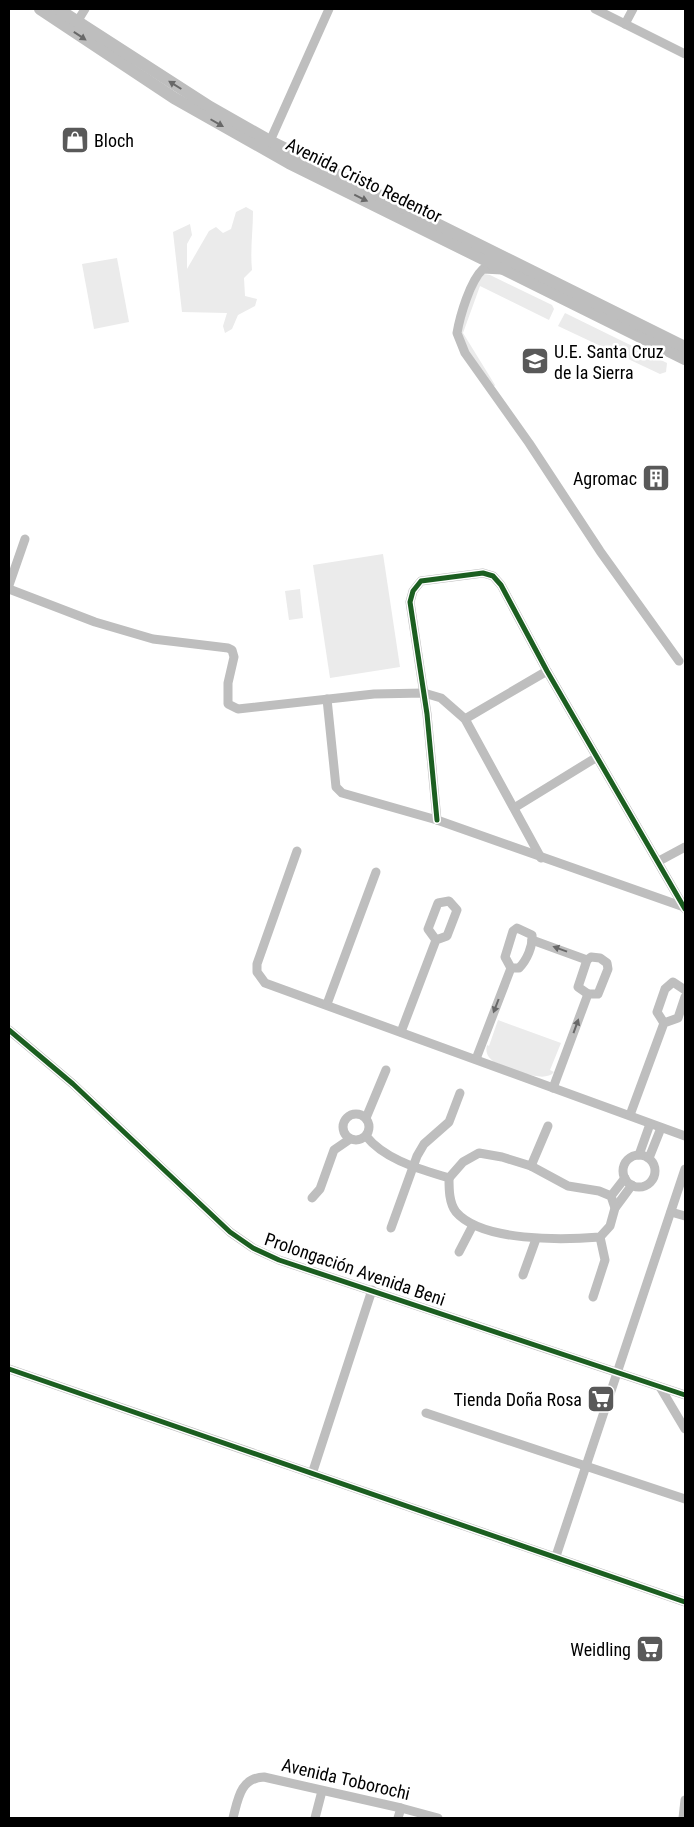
<svg xmlns="http://www.w3.org/2000/svg" width="694" height="1827" font-family="'Roboto Condensed',sans-serif">
<style>
.green{fill:#ebebeb}
.lines{fill:none;stroke-linecap:round;stroke-linejoin:round}
.minor{stroke:#bebebe;stroke-width:9}
.highway{stroke:#bebebe;stroke-width:12}
.cycleway-casing{stroke:#fff;stroke-width:8}
.cycleway{stroke:#1b5e20;stroke-width:5}
.oneway{fill:#686868}
.labels{text-anchor:middle;dominant-baseline:central;stroke-width:5;stroke-linejoin:round;paint-order:stroke}
.poi-label{font-size:18px;fill:#000;stroke:#fff;text-anchor:end}
.street-label{font-size:18px;fill:#000;stroke:#fff}
</style>
<rect width="100%" height="100%" fill="#fff"/>
<!-- green -->
<g class="green">
<path d="M246,207L253,211C253,231 250,250 252,270L244,278L245,296L257,299L255,306L238,315L232,329L225,333L223,326L227,313L182,312L173,232L190,224L192,235L187,244V269L209,231L216,227L223,233L231,229L236,212Z"/>
<path d="M117,258L129,322L94,329L82,264Z"/>
<path d="M484,274L490,275L552,305L554,309L549,320L480,286L463,333L495,385L493,388L464,344L461,335L462,319L478,282Z"/>
<path d="M565,313L667,363L666,372L660,374L558,326Z"/>
<path d="M383,554L400,667L330,678L313,565Z"/>
<path d="M300,589L303,618L289,620L285,591Z"/>
<path d="M498,1020L561,1043L550,1070L554,1072C544,1085 508,1067 494,1062C488,1057 485,1053 487,1045L489,1046Z"/>
</g>
<g class="lines">
<!-- minor -->
<g class="minor">
<path d="M595,9L685,54"/>
<path d="M77,22L85,9"/>
<path d="M625,24L633,9"/>
<path d="M270,141L329,9"/>
<path d="M502,270L483,269C470,281 460,316 457,333L465,353L529,443L600,551L679,661"/>
<path d="M9,585L25,539"/>
<path d="M9,589L95,622L153,639L228,648L232,650L234,657L228,683V704L238,709L374,694L424,693L441,698L465,719L541,858"/>
<path d="M327,699L336,787L342,793L437,820L684,907"/>
<path d="M465,719L547,671"/>
<path d="M514,808L597,757"/>
<path d="M437,820L427,714L410,602L413,591L421,581L483,573L493,576L501,585L547,671L685,909"/>
<path d="M297,851L257,964V972L265,983L685,1136"/>
<path d="M659,861L685,847"/>
<path d="M532,940L587,960L591,957L600,958L607,963L608,969L598,994H588L553,1088"/>
<path d="M587,960L578,987L588,994"/>
<path d="M327,1004L376,872"/>
<path d="M664,1023L657,1012L665,989L673,982L685,990"/>
<path d="M9,1030L73,1084L230,1232L253,1248L279,1260L685,1395"/>
<path d="M401,1032L436,940L447,936L457,910L449,901L438,903L428,929L436,940"/>
<path d="M476,1059L511,968L505,957L513,931L517,928L532,935C533,946 527,960 519,968H511"/>
<circle cx="356" cy="1127" r="13"/>
<path d="M630,1115L664,1023L678,1018L685,997"/>
<path d="M366,1118L386,1070"/>
<path d="M366,1136C385,1160 420,1169 449,1178C449,1189 449,1203 456,1212C482,1242 563,1240 600,1237L610,1226L615,1208L632,1185"/>
<path d="M639,1155L650,1124"/>
<circle cx="639" cy="1171" r="16"/>
<path d="M649,1158L661,1128"/>
<path d="M531,1166L548,1126"/>
<path d="M449,1178L463,1162L479,1153L502,1157L531,1166L568,1186L599,1191L611,1196L615,1208"/>
<path d="M611,1196L625,1178"/>
<path d="M312,1198L320,1189L334,1150L350,1139"/>
<path d="M671,1212L685,1216"/>
<path d="M391,1228L417,1156L424,1144L449,1122L460,1093"/>
<path d="M459,1252L473,1225"/>
<path d="M523,1275L536,1239"/>
<path d="M593,1297L605,1260L600,1237"/>
<path d="M9,1369L685,1602"/>
<path d="M660,1387L685,1429"/>
<path d="M426,1413L685,1499"/>
<path d="M312,1474L372,1290"/>
<path d="M556,1556L685,1169"/>
<path d="M233,1818C238,1799 240,1778 264,1777L401,1808L438,1818"/>
<path d="M315,1818L322,1791"/>
<path d="M398,1818L401,1808"/>
<path d="M683,1818L685,1800"/>
</g>
<!-- highway -->
<g class="highway">
<path d="M40,9L174,98L289,163L685,359"/>
<path d="M58,9L210,107L270,141L685,347"/>
</g>
<!-- cycleway casing -->
<g class="cycleway-casing">
<g id="cycleway">
<path d="M437,820L427,714L410,602L413,591L421,581L483,573L493,576L501,585L547,671L685,909"/>
<path d="M9,1030L73,1084L230,1232L253,1248L279,1260L685,1395"/>
<path d="M9,1369L685,1602"/>
</g>
</g>
<!-- cycleway -->
<use href="#cycleway" class="cycleway"/>
</g>
<!-- one-way arrows -->
<defs><path id="oneway-solid" d="M-6-.8H1V-3.2L6.5 0L1 3.2V.8H-6Z" transform="scale(1.25)"/></defs>
<g class="oneway">
<use href="#oneway-solid" transform="translate(80 36) rotate(34)"/>
<use href="#oneway-solid" transform="translate(175 85) rotate(-148)"/>
<use href="#oneway-solid" transform="translate(217 123) rotate(30)"/>
<use href="#oneway-solid" transform="translate(361 198) rotate(26)"/>
<use href="#oneway-solid" transform="translate(560 949) rotate(-160)"/>
<use href="#oneway-solid" transform="translate(496 1006) rotate(111)"/>
<use href="#oneway-solid" transform="translate(576 1026) rotate(-70)"/>
</g>
<!-- icons -->
<defs>
<g id="shop-square" transform="scale(1.4375)"><rect x="-9" y="-9" width="18" height="18" rx="4" fill="#595959" stroke="#fff"/><path d="M-5-2.5h2.3a2.7 3.5 0 0 1 5.4 0H5L5.5 6h-11ZM-1.5-2.5h3a1.5 2.3 0 0 0-3 0Z" fill="#fff"/></g>
<g id="school-square" transform="scale(1.4375)"><rect x="-9" y="-9" width="18" height="18" rx="4" fill="#595959" stroke="#fff"/><path d="M0-5L7-2L0 1L-7-2ZM-4 1L0 2.5L4 1V4Q0 6-4 4Z" fill="#fff"/></g>
<g id="building-square" transform="scale(1.4375)"><rect x="-9" y="-9" width="18" height="18" rx="4" fill="#595959" stroke="#fff"/><path d="M-4-6H4V6H1V3H-1V6H-4ZM-2.5-4.3h1.7v1.8h-1.7ZM.8-4.3h1.7v1.8H.8ZM-2.5-1h1.7V.8h-1.7ZM.8-1h1.7V.8H.8Z" fill="#fff"/></g>
<g id="supermarket-square" transform="scale(1.4375)"><rect x="-9" y="-9" width="18" height="18" rx="4" fill="#595959" stroke="#fff"/><path d="M-6-5.5h2.5l.6 2H6L4.5 2H-2.5L-4.4-4H-6ZM-1.5 3.2a1.3 1.3 0 1 0 .1 0ZM3 3.2a1.3 1.3 0 1 0 .1 0Z" fill="#fff"/></g>
</defs>
<g fill-rule="evenodd">
<use href="#shop-square" x="75" y="140"/>
<use href="#school-square" x="535" y="361"/>
<use href="#building-square" x="656" y="478"/>
<use href="#supermarket-square" x="601" y="1399"/>
<use href="#supermarket-square" x="650" y="1649"/>
</g>
<g class="labels">
<!-- poi labels -->
<g class="poi-label">
<text x="94" y="140" text-anchor="start">Bloch</text>
<text x="554" y="351" text-anchor="start">U.E. Santa Cruz<tspan x="554" dy="21">de la Sierra</tspan></text>
<text x="637" y="478">Agromac</text>
<text x="582" y="1399">Tienda Doña Rosa</text>
<text x="631" y="1649">Weidling</text>
</g>
<!-- street labels -->
<g class="street-label">
<text transform="translate(364 180) rotate(26)">Avenida Cristo Redentor</text>
<text transform="translate(355 1269) rotate(19)">Prolongación Avenida Beni</text>
<text transform="translate(346 1779) rotate(13)">Avenida Toborochi</text>
</g>
</g>
<!-- border -->
<rect width="694" height="1827" fill="none" stroke="#000000" stroke-width="20"/>
</svg>
